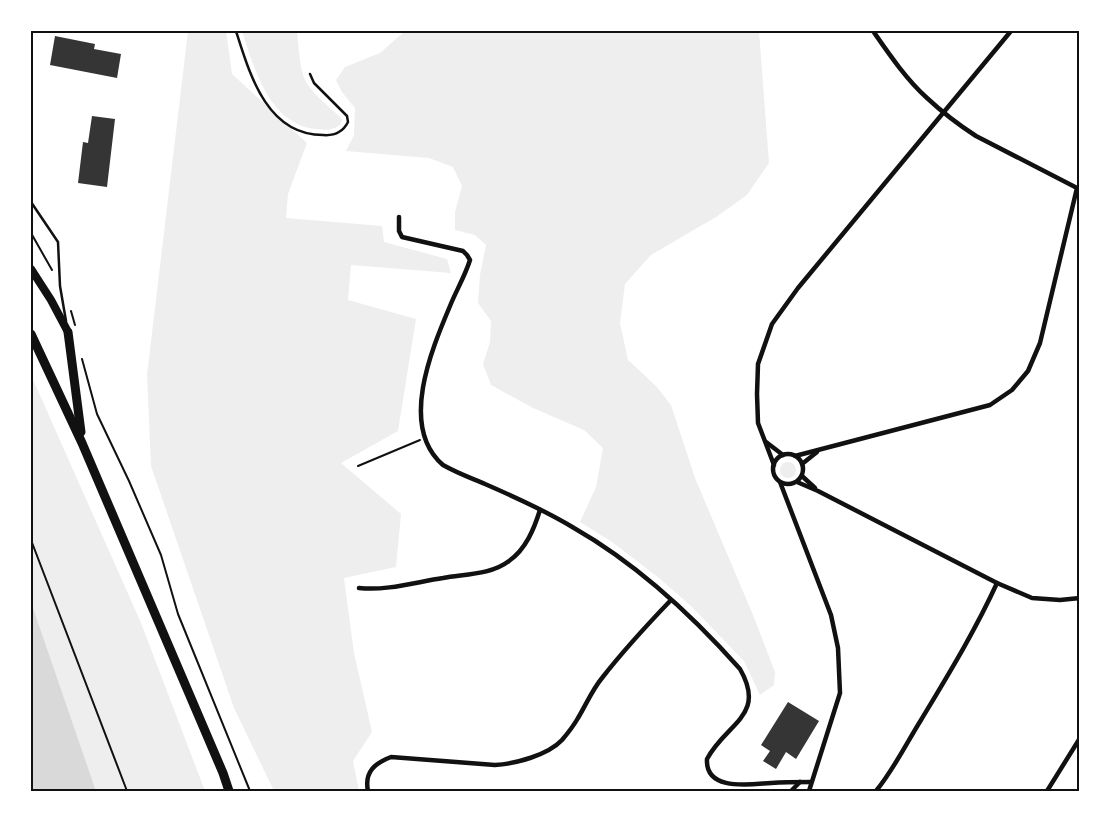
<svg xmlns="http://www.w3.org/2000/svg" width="1111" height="822" font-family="Poppins,sans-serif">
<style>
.green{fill:#eee}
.water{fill:#d9d9d9}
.building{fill:#353535}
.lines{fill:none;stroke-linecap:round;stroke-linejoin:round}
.path{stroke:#111;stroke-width:2}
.service{stroke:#111;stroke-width:2.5}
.minor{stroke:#111;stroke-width:4.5}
.primary{stroke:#111;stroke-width:8}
.motorway{stroke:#111;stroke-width:9}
.neatline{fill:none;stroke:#111;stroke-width:2}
</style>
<rect width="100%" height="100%" fill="#fff"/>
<!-- green -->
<g class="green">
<path d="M188,31H226L232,74L307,143L288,194L286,218L382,226L384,242L447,259L451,273L351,265L348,300L416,319L398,431L341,463L401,514L396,567L344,578L354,653L372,732L353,761L359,791H274L234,708L151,466L147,375Z"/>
<path d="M242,31H297C299,46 299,72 308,85C317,98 331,108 342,119L341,124C333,131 325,130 315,129C269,124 254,68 242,31Z"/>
<path d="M405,31H759L769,163L747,195L716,217L651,255L625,284L620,323L628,360L656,386L671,405L695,478L753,615L775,672L774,685L760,695L744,661L691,606L659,578L612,542L580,522L596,487L603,448L584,430L533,408L491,385L483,364L490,342L491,321L478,303L480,275L486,245L475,235L455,230V212L462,186L453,167L429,158L346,151L354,135L355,108L342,92L336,80L345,67L380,53Z"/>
<path d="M31,375L141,623L205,791H96L31,602Z"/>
<circle cx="788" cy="470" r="8"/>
</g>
<!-- water -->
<path class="water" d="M31,602L96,791H31Z"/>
<!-- building -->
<g class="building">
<path d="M55,36L95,44L94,49L121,54L117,78L50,65Z"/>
<path d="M92,116L115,119L107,187L78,183L83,142L88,143Z"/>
<path d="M788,702L819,721L796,759L786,752L776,769L763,761L770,751L761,745Z"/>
</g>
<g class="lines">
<!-- path -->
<g class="path">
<path d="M31,233L52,270"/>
<path d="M71,311L75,325"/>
<path d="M82,359L97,414L129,481L161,555L178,614L250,791"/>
<path d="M358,466L420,440"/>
<path d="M31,540L127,791"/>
</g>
<!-- service -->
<g class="service">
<path d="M236,31C250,75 267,135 323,135C335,136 343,132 348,122L347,116L314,83L310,74"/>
<path d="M31,202L58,242L60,286L66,321"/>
</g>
<!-- minor -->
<g class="minor">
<path d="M873,31C889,54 906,79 927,98C942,112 959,125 976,136L1079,189"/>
<path d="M399,217V231L402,237L463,251L467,255L470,260C465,276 456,291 450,306C431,351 399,427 443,465C457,473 471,478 485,484C515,497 546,511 574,528C637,564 692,615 740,669C767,716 726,723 707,759C705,792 751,784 771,783C785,782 798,782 811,782"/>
<path d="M766,442L783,455"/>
<circle cx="788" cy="469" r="15"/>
<path d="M795,456L990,405L1012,390L1028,371L1040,343L1077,188"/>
<path d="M802,464L817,452"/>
<path d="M774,465L758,423L757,394L758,364L772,324L798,288L1011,31"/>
<path d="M802,476L815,488"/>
<path d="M780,482L831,615L838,648L840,693L809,791"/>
<path d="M797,482L818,491L997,583L1032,598L1060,600L1080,598"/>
<path d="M359,588C387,591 416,582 443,578C464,574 491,575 509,561C526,549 534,529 540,510"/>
<path d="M368,791C364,772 375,763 391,757L495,765C515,764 548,755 562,740C568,733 574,725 578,718C586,705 592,690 602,678C623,651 647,625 671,600"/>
<path d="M791,791L800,782"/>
<path d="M876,791C894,769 906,744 921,720C948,675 975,631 997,583"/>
<path d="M1047,791L1080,738"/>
</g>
<!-- primary -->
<path class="primary" d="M31,269L51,300L68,332"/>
<!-- motorway -->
<g class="motorway">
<path d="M68,332L81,432"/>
<path d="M31,334L82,443L223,773L229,791"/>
</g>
</g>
<!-- border -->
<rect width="1111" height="822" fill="none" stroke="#ffffff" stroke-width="65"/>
<rect x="32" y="32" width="1046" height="758" class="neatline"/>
</svg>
